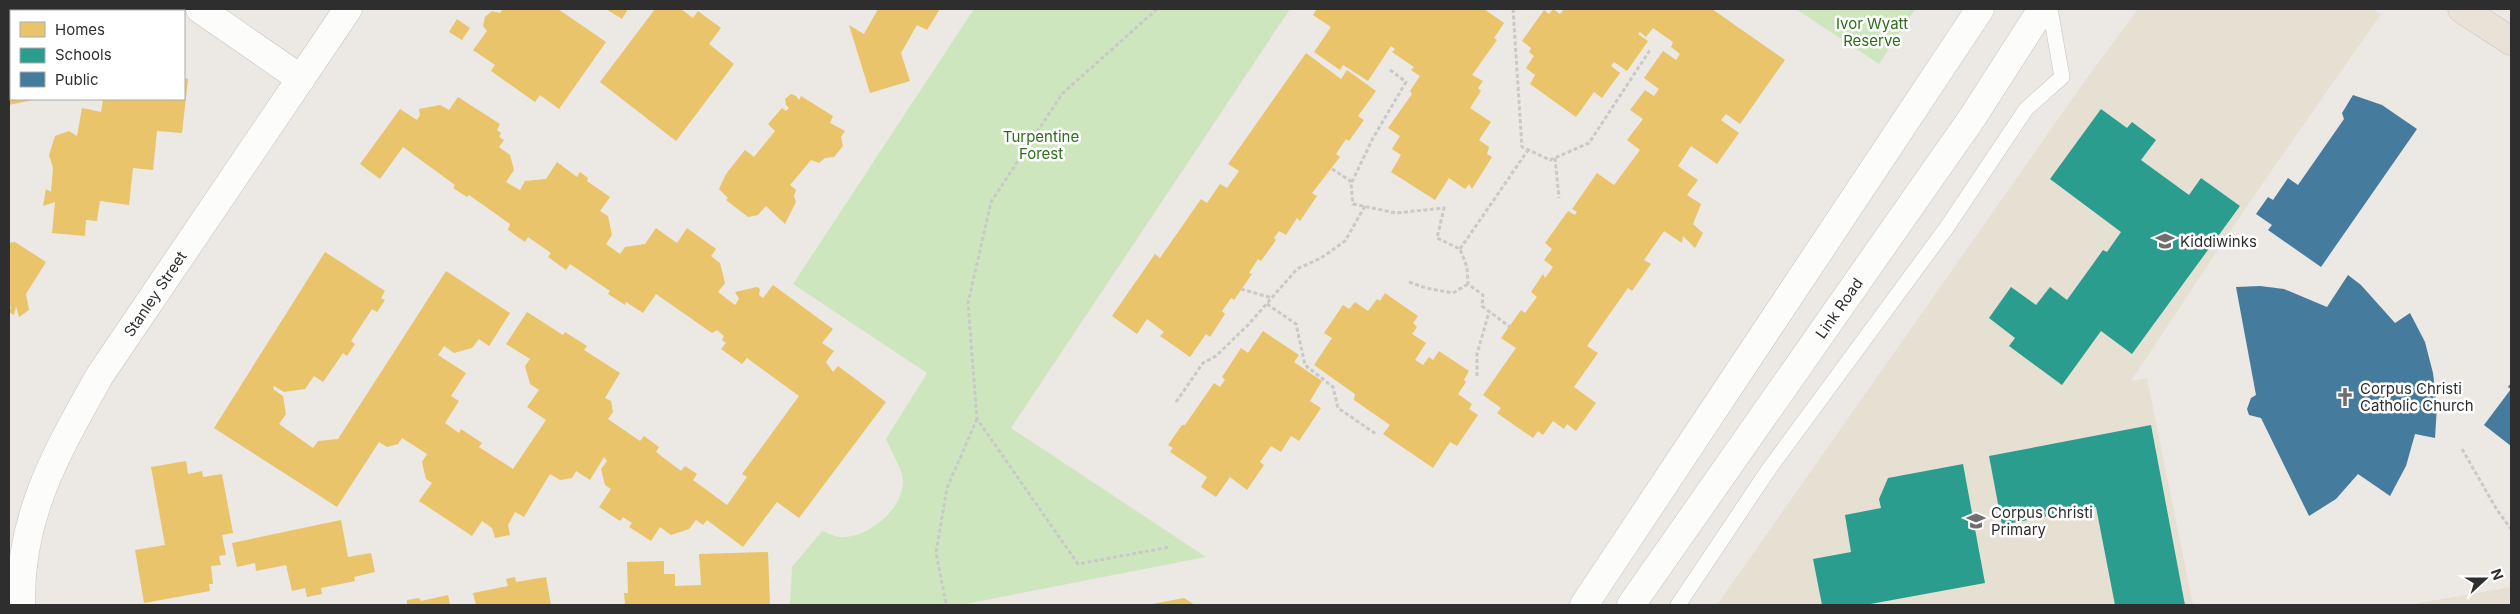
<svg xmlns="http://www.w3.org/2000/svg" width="2520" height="614" font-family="Inter,sans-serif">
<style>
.education{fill:#e6e0d3}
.green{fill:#cee6be}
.homes{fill:#e9c46a}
.schools{fill:#2a9d8f}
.public{fill:#457b9d}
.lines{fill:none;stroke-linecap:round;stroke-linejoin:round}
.service-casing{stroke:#c5c4c5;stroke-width:16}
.minor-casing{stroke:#c5c4c5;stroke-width:29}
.tertiary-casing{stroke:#c5c4c5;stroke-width:29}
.secondary-casing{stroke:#c5c4c5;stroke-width:29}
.trunk-casing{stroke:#c6c5c4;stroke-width:29}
.path{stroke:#c9c9c8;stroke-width:3;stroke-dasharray:4 2.5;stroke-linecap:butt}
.service{stroke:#fcfcfb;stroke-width:15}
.minor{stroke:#fcfcfb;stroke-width:28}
.tertiary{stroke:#fcfcfb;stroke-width:28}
.secondary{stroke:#fcfcfb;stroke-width:28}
.trunk{stroke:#e9e2d6;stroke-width:28}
.labels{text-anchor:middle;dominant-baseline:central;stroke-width:5;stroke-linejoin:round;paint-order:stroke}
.park-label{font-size:15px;fill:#2c6e1b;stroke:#fff}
.poi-label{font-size:15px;fill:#2e2e2e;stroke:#fff;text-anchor:start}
.street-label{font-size:15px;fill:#2e2e2e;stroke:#fff}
</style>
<rect width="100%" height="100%" fill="#ece8e4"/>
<!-- education -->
<g class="education">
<path d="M2138,9H2373L2381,14L2249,203L2131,381L2147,378L2193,605H1717L2082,85Z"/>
<path d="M2511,587V605H2408Z"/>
</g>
<!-- green -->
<g class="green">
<path d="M974,9H1290L1011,428L1206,557L960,605H790L792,567L822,531C828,533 838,538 844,537C871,536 905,507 903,479C902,469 890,449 886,439L927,373L793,284Z"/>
<path d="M1796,9H1915L1879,64Z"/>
</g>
<!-- homes -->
<g class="homes">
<path d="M503,9H558L606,42L559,109L540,95L535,102L491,71L495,65L473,50L487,31L483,26L485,17L492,11L500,13Z"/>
<path d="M606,9H628L622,19Z"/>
<path d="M655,9H681L693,18L698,11L721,28L709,44L734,64L676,141L600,82Z"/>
<path d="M878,9H940L927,30L917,25L901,53L910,81L870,93L849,25L864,34Z"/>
<path d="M1317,9H1484L1504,23L1494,38L1497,40L1472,75L1483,81L1478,88L1481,91L1470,108L1491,122L1479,140L1489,147L1487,154L1492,157L1472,189L1469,184L1465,189L1449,178L1435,200L1391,172L1401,155L1392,149L1400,136L1388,128L1412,94L1410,91L1420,76L1411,70L1414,67L1392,52L1395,49L1391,46L1368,81L1343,65L1340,70L1314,52L1331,27L1313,15Z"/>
<path d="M1553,9L1560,14L1564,9H1712L1785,60L1740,124L1726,114L1721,120L1739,133L1717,164L1691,146L1678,166L1698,180L1687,195L1701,204L1693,224L1703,233L1695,248L1683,236L1682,243L1664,231L1644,260L1651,264L1632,291L1628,288L1587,346L1598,353L1574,387L1596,403L1576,431L1567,424L1564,429L1553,421L1543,435L1538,431L1533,438L1497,413L1501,408L1483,395L1516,348L1501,338L1521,310L1525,313L1537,297L1531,292L1543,274L1545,278L1553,267L1544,260L1552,249L1545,243L1568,211L1575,215L1577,212L1572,209L1597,173L1614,185L1640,150L1627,140L1643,119L1630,110L1645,90L1654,96L1659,89L1644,78L1663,51L1676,60L1680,54L1671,47L1673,42L1653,28L1646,37L1640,32L1638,34L1648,41L1627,71L1614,62L1611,66L1620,73L1602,98L1594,92L1576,117L1530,84L1535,75L1526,68L1534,56L1529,52L1531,48L1522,41L1544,10L1549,14Z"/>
<path d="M9,16H11V99L33,100L9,105Z"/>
<path d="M457,19L470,28L462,40L449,32Z"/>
<path d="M1306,53L1341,79L1347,70L1376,91L1358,116L1364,120L1349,141L1346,139L1336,154L1340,157L1312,193L1317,196L1300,221L1297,218L1286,235L1279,231L1274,238L1276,240L1261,261L1258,259L1249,273L1252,274L1234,300L1231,298L1222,311L1225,314L1210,337L1206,334L1190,357L1160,336L1164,332L1147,319L1137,334L1112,316L1155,254L1160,258L1201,199L1207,203L1220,184L1227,188L1239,171L1228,164Z"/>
<path d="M184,78L188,79L182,133L157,131L153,170L133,168L129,205L100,201L97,221L86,220L85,236L52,233L55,202L43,206L46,189L51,192L53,168L49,155L55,136L69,131L77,136L82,108L101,112L103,99H184Z"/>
<path d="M791,94L796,96L799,100L801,96L833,116L830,123L845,131L841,137L843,146L834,157L825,158L819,163L811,160L790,185L796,190L794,196L796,202L785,224L766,206L758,215L748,217L726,200L728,198L719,189L726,174L745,150L754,157L775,131L768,124L782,108L786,111L789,108L786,105L785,99Z"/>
<path d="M458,97L500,124L497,130L501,133L499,137L504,140L499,147L510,155L514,170L506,182L520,190L525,181L546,179L557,162L577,177L580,172L588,178L587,181L610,197L600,211L608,216L612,235L606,244L620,254L625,247L645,244L656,228L677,243L687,228L716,249L711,256L720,263L725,283L718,292L735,305L739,299L735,292L757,287L760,289L759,295L763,298L773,285L833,329L822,343L834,351L826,362L833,372L838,366L886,402L799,518L777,502L743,547L707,520L703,525L696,520L689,529L671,535L660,527L651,541L629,527L632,523L623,517L620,521L599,507L611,489L605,485L601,469L607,461L604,457L590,480L576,471L572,478L560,480L550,474L524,517L515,512L508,525L510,535L495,538L492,528L482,521L472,536L419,501L432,483L426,479L422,462L427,454L402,438L398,444L387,447L379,442L337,507L214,428L325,252L385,291L381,298L385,300L377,312L372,309L351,341L355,344L347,356L343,353L323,382L314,376L305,389L284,392L274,386L273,389L283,396L286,414L279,424L313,448L318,441L338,439L446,271L510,313L489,346L479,339L472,348L454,353L444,346L438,355L466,373L451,396L459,401L445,423L459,433L461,429L482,443L479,447L513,469L546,420L527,407L539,390L530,384L525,366L530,359L506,344L527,312L563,335L565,332L587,346L584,350L620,373L605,398L611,401L613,412L608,419L640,441L644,436L659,447L656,452L681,471L685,466L697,474L693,480L727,505L747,477L742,474L799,396L747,358L742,364L721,349L726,343L722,340L724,336L717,330L712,333L656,294L643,313L626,302L625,305L608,294L610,291L570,264L566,270L548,257L551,253L528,237L525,242L508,230L510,224L469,195L467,197L453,188L455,185L403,147L380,179L360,164L400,109L417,120L420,115L419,109L440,105L449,110Z"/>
<path d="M15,242L46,262L26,294L29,310L19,317L16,306L14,315L9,312L11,307L9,305V243Z"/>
<path d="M1385,293L1418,316L1413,323L1417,327L1412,334L1426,343L1415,360L1423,365L1429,357L1433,360L1439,351L1469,371L1464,380L1466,382L1458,394L1472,404L1469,409L1478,415L1457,446L1450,442L1433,468L1383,434L1390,425L1354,400L1355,394L1314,365L1332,338L1324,333L1343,305L1349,309L1355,302L1368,311L1377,299L1380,301Z"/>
<path d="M1263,331L1299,355L1294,362L1322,381L1310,401L1321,408L1299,441L1291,436L1281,452L1271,446L1260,462L1264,465L1247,490L1230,477L1216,497L1201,487L1207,477L1170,452L1173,448L1168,445L1182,425H1185L1214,383L1220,387L1225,380L1222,377L1241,348L1248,353Z"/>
<path d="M186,461L188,474L202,471L203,477L222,474L233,533L222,535L226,555L219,556L221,565L211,566L213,584H209L210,591L144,603L135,550L165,545L151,467Z"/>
<path d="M341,520L348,557L371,553L375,572L354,577L355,581L321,588L322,594L307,597L305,588L292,591L286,565L256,571L255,563L237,567L232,543Z"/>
<path d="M768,552L770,605H625L624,593H628L627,562L664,561V574H675V586L701,585L699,554Z"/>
<path d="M515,577L516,582L546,577L551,605H476L473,593L508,586L506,579Z"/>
<path d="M448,595L450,605H407V600L419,598L421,601Z"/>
<path d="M1184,598L1195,605H1152V604Z"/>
</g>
<!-- schools -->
<g class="schools">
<path d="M2101,109L2127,128L2132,122L2156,140L2141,160L2189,195L2201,178L2240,206L2132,354L2101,331L2062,385L2009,346L2015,338L1989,318L2011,287L2036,305L2050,287L2067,300L2103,250L2107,252L2121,232L2050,179Z"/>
<path d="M2151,425L2185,605H2115L2096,507L2002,525L1989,456Z"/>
<path d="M1963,464L1985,583L1865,605H1822L1813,559L1851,552L1845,515L1881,508L1879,499L1888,478Z"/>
</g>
<!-- public -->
<g class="public">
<path d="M2353,95L2382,105L2417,129L2321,267L2268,230L2272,225L2256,214L2268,197L2273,200L2288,178L2298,185L2344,119L2342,113Z"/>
<path d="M2348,275L2361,285L2395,323L2410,313L2425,342L2433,373L2437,406L2435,438L2415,434L2406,466L2390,496L2358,474L2336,499L2309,516L2261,418L2249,415L2247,409L2251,398L2256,395L2236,287L2260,286L2284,289L2327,307Z"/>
<path d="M2511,383V446L2484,425L2511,389L2508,387Z"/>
</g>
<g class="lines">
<!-- service casing -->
<g class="service-casing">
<path id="service" d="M1678,605L1769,469L1947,227L2026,109L2062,77L2050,9"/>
</g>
<!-- minor casing -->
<g class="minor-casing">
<path id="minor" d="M200,9L301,79"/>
</g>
<!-- tertiary casing -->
<g class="tertiary-casing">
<path id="tertiary" d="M21,605C19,515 58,450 100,375L348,9"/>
</g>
<!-- secondary casing -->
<g class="secondary-casing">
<g id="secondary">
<path d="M1584,605L1980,9"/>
<path d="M1631,605L1972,118L2042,9"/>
</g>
</g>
<!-- trunk casing -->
<g class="trunk-casing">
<path id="trunk" d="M2462,9L2511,41"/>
</g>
<!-- path -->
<g class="path">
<path d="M1157,9L1062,94L991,202L968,303L977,419L1078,564L1170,547"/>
<path d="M1513,9L1522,147L1550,160L1589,143L1650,50"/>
<path d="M1390,70L1406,82L1373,138L1351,184L1353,204L1396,213L1444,208L1437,238L1460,249L1467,267L1468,284L1483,295L1482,306L1510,327"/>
<path d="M1555,158L1559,198"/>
<path d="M1332,169L1352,182"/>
<path d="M1460,249L1528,150"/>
<path d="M1409,282L1426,288L1453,293L1468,284"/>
<path d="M1241,289L1272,298"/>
<path d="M1267,304L1296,324L1305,365L1333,387L1338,408L1376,434"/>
<path d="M1477,376V354L1489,312"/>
<path d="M1176,402L1203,363L1216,356L1248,325L1297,269L1321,258L1345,241L1365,206"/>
<path d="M2462,449L2497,510L2511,529"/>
<path d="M946,603L936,553L947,488L977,419"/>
</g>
<!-- service -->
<use href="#service" class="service"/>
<!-- minor -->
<use href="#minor" class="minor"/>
<!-- tertiary -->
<use href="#tertiary" class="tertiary"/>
<!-- secondary -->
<use href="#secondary" class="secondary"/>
<!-- trunk -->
<use href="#trunk" class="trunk"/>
</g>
<!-- icons -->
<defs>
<g id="school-bare" transform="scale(1.5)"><path d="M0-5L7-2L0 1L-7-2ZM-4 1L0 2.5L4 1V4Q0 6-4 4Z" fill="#706f6e" stroke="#fff" stroke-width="2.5" paint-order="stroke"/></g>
<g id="church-bare" transform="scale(1.5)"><path d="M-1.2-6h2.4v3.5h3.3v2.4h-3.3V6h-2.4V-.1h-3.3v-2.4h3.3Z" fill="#706f6e" stroke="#fff" stroke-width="2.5" paint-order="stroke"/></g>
</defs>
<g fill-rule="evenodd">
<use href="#school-bare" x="2165" y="241"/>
<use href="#church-bare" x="2345" y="397"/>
<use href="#school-bare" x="1976" y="521"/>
</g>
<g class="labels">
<!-- park labels -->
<g class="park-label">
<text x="1872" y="23">Ivor Wyatt<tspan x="1872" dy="17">Reserve</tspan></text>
<text x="1041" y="136">Turpentine<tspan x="1041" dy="17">Forest</tspan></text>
</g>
<!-- poi labels -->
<g class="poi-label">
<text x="2180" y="241">Kiddiwinks</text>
<text x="2360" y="388">Corpus Christi<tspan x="2360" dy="17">Catholic Church</tspan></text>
<text x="1991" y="512">Corpus Christi<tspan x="1991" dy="17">Primary</tspan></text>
</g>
<!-- street labels -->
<g class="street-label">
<text transform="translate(155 294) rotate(-56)">Stanley Street</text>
<text transform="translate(1839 308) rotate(-55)">Link Road</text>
</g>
</g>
<!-- border -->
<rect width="2520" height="614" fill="none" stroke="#2e2e2e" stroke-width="20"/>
<!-- legend -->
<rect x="10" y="10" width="175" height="90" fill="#ffffff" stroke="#ababab"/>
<rect x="20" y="22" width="25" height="15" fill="#e9c46a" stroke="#ababab"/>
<text x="55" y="35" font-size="15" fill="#2e2e2e">Homes</text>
<rect x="20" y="48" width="25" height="15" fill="#2a9d8f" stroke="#ababab"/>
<text x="55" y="60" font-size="15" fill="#2e2e2e">Schools</text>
<rect x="20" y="72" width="25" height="15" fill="#457b9d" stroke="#ababab"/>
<text x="55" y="85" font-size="15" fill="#2e2e2e">Public</text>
<!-- north arrow -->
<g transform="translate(2485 579) rotate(69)" stroke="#ffffff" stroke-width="4" paint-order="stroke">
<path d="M0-4L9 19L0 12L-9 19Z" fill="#2e2e2e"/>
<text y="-8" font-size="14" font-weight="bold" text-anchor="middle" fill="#2e2e2e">N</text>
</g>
</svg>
